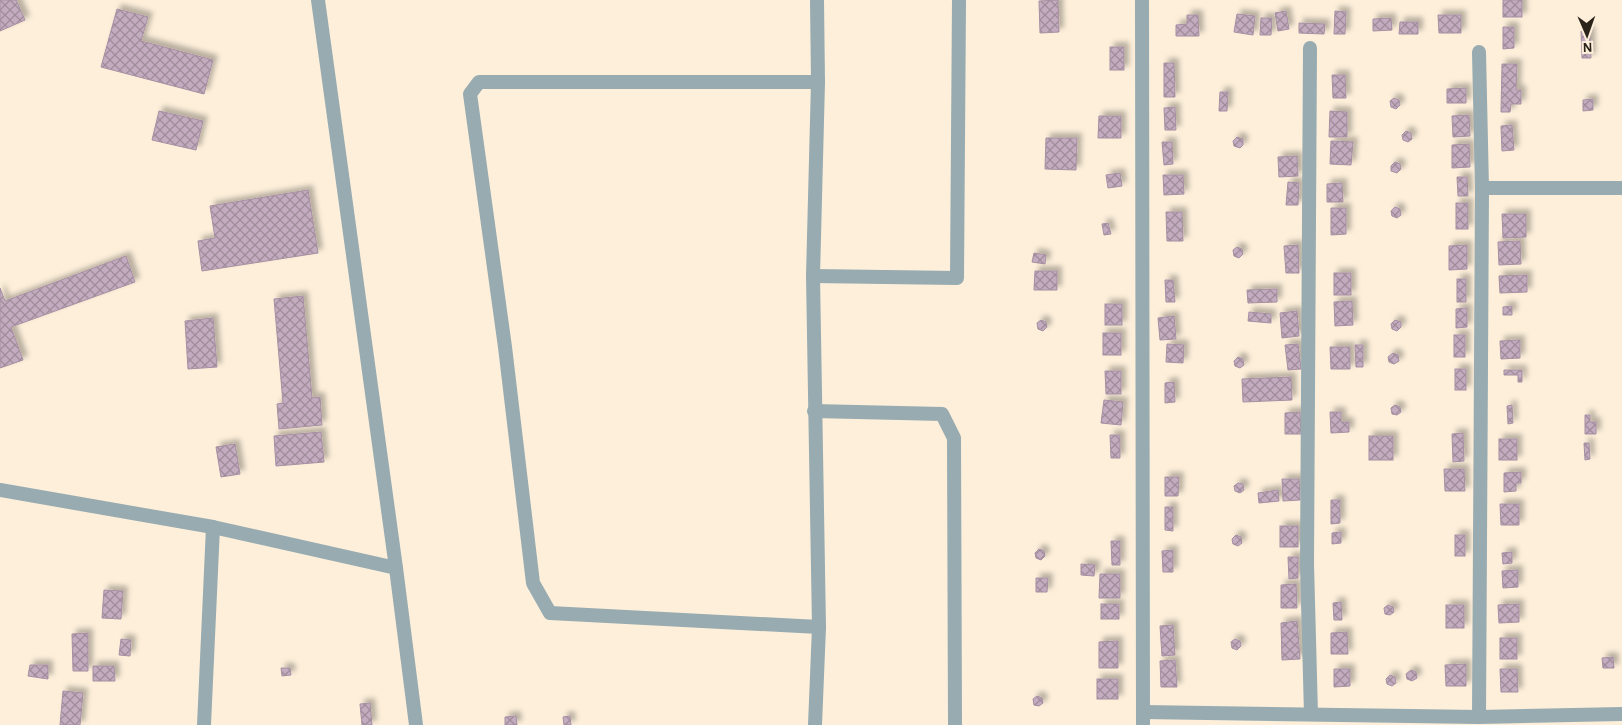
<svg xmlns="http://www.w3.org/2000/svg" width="1622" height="725" font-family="'Alegreya Sans',sans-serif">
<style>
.building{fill:url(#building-cross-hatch);stroke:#a68fa2;filter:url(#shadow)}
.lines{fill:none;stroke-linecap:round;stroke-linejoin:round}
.minor{stroke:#97abb1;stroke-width:14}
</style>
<defs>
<pattern id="building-cross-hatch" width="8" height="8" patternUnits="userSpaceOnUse" patternTransform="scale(1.25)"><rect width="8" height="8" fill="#c4acc0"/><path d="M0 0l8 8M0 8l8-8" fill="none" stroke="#9f8c9b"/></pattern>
<filter id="shadow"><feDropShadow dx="4.5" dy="-4.5" stdDeviation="2.5" flood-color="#0004"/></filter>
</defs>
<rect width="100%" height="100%" fill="#fdefda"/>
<!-- building -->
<g class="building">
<path d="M0,0H16L25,20L0,31Z"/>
<path d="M1058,0L1059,32L1040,33L1039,1Z"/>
<rect x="1503" y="0" width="19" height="17"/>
<path d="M117,9L148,17L141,41L213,60L204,94L101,67Z"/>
<path d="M1286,11L1289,29L1278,31L1275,13Z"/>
<path d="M1335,11L1346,12L1345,34H1334Z"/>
<path d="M1237,14L1255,16L1253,35L1234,32Z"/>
<path d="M1187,15H1198L1199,36H1176V25L1187,24Z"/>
<path d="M1438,15H1461V33H1439Z"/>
<path d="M1261,18H1272L1271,35H1260Z"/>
<path d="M1391,18L1392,30L1373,31V19Z"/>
<path d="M1400,22H1418V34H1399Z"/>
<path d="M1299,23L1325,24L1324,34L1299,33Z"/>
<path d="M1503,27H1514V48L1503,49Z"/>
<path d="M1581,31H1590L1591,58H1582Z"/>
<rect x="1110" y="47" width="14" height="23"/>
<path d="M1164,63H1174L1175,97H1164Z"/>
<path d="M1502,64H1517L1516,90H1521V104H1511L1510,112H1501Z"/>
<path d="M1332,75H1345L1346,98H1333Z"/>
<path d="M1466,88V103H1447V89Z"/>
<path d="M1220,92H1228L1227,111H1219Z"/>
<path d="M1394,98L1399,100L1400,105L1396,109L1391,107L1390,101Z"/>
<path d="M1593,99V110L1583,111V100Z"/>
<path d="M1175,107L1176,130H1165L1164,108Z"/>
<path d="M159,111L203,121L196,150L152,140Z"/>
<path d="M1330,111L1347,112V137H1329Z"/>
<path d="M1469,115L1470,136L1453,137L1452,116Z"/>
<path d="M1099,116H1121V138H1098Z"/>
<path d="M1512,125L1514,150L1502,151L1501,126Z"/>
<path d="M1406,131L1411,133L1412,139L1408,142L1403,140L1402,135Z"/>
<path d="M1237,137L1243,139V145L1240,148L1234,146L1233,141Z"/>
<path d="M1046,138H1077L1076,170L1045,169Z"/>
<path d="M1331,141L1353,142L1351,165L1330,164Z"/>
<path d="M1162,142H1172L1173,164L1164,165Z"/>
<path d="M1469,144L1470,167L1452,168V145Z"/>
<path d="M1297,156L1298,176L1279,177L1278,157Z"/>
<path d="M1395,162L1400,164L1401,169L1397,173L1391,171V166Z"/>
<path d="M1120,173L1122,186L1108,188L1106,175Z"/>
<path d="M1163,175H1183L1184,194L1164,195Z"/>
<path d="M1457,177H1467L1468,196H1458Z"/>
<path d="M1288,182L1299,183L1298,205H1286Z"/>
<path d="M1342,183L1343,202H1327V184Z"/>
<path d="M308,190L318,253L202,271L198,241L215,238L210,206Z"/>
<rect x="1456" y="203" width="12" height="26"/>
<path d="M1395,207L1400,209L1401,215L1397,218L1392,216L1391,211Z"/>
<path d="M1331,208H1346V234L1331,235Z"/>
<path d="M1166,212H1182L1183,241H1167Z"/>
<path d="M1502,214H1526V237L1503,238Z"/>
<path d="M1108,223L1111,234L1104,235L1102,224Z"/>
<path d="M1520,241L1521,264L1499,265L1498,242Z"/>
<path d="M1298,245L1299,273H1286L1284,246Z"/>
<path d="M1467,245V269L1449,270V246Z"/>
<path d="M1237,247L1242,249L1243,254L1239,258L1234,256L1233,250Z"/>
<path d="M1034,253L1046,255L1045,264L1032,262Z"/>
<path d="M126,256L135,282L11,327L23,360L0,368V288L5,301Z"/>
<path d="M1035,271H1057V290H1034Z"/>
<rect x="1334" y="273" width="17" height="22"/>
<path d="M1527,275V292L1500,293L1499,276Z"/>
<rect x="1457" y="279" width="9" height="23"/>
<path d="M1165,280H1173L1175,302H1166Z"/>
<path d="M1277,289V302L1248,303L1247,290Z"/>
<path d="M303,296L312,398L320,397L322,425L279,429L277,404L283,403L274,299Z"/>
<path d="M1352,301L1353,325L1335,326L1334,302Z"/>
<rect x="1105" y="304" width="17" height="21"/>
<path d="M1512,306V315H1503V307Z"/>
<path d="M1467,308V327L1456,328V309Z"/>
<path d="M1297,311L1299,336L1282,338L1280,313Z"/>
<path d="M1249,312L1271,314V323L1248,321Z"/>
<path d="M1174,316L1176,339L1160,340L1158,318Z"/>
<path d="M213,318L217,367L188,369L185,321Z"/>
<path d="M1041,320L1046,322L1047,327L1043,331L1038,329L1037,323Z"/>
<path d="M1395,320L1401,322V327L1397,331L1392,329L1391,324Z"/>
<rect x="1103" y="333" width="18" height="22"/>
<rect x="1454" y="335" width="11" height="22"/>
<path d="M1520,340V358L1501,359L1500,341Z"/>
<path d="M1167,344L1184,345L1183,363L1166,362Z"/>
<path d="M1298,344L1301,369L1288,370L1285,345Z"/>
<path d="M1355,345H1363V367H1356Z"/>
<path d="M1330,347H1350V369H1331Z"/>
<path d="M1393,353L1398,355L1399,361L1394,364L1389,362L1388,357Z"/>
<path d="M1238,357L1243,359L1244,365L1240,368L1235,366L1234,361Z"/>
<rect x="1455" y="369" width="11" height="21"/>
<path d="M1504,370H1522V382H1518V375H1504Z"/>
<path d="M1105,371H1121V394H1106Z"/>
<path d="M1291,377L1292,400L1243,402L1242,379Z"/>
<path d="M1174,382L1175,402L1165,403V383Z"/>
<path d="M1104,400L1123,402L1121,425L1101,423Z"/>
<path d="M1395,405L1400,407L1401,412L1397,415L1392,414L1391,408Z"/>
<path d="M1512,405L1513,423L1508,424L1507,406Z"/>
<path d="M1300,412L1301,434H1285V413Z"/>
<path d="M1330,412H1341V422H1349V432L1331,433Z"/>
<path d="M1585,415H1590V422H1596V434H1585Z"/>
<path d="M321,432L324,462L276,466L274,436Z"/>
<path d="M1463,433L1464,461L1453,462L1452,434Z"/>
<path d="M1110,435H1120V458H1111Z"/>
<rect x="1369" y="436" width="24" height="24"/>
<rect x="1499" y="439" width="18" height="21"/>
<path d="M1584,443H1589L1590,459L1585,460Z"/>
<path d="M235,444L240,474L221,477L216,447Z"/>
<path d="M1444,469H1464L1465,491H1445Z"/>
<path d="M1521,472V483H1516V491L1504,492V473Z"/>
<path d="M1165,477H1179L1178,496H1165Z"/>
<path d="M1282,479H1299L1300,500L1283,501Z"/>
<path d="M1238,483L1243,484L1244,490L1240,493L1235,491L1234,486Z"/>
<path d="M1278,490L1279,501L1259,503L1258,493Z"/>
<path d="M1331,500H1340V523L1331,524Z"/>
<path d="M1500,504H1519V525H1501Z"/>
<path d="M1165,507H1173V531L1165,530Z"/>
<rect x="1280" y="526" width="18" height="21"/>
<path d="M1341,532V543L1332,544V533Z"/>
<path d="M1236,535L1241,537L1242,543L1238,546L1233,544L1232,539Z"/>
<rect x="1455" y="535" width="10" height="21"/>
<path d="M1111,541H1120V565H1112Z"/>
<path d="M1039,549L1044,551L1045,556L1041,560L1036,558L1035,553Z"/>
<path d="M1173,550V572H1163L1162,551Z"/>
<path d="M1512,552V563L1503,564L1502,553Z"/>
<path d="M1288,557H1298V578L1289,579Z"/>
<path d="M1081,564L1095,565L1094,576L1081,575Z"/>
<path d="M1518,570V587L1503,588L1502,571Z"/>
<path d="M1100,574H1120V598H1099Z"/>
<path d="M1036,578H1048L1047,592H1036Z"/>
<path d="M1296,584L1297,608H1281V585Z"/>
<path d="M104,590L123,591L121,619L102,618Z"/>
<path d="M1341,602L1342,620H1334L1333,603Z"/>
<rect x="1101" y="604" width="18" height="15"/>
<path d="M1519,604V622L1499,623L1498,605Z"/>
<path d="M1388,605L1393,607L1394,612L1390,615L1385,614L1384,608Z"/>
<rect x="1446" y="605" width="18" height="23"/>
<path d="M1297,621L1300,659L1282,660L1281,623Z"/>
<path d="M1173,625L1175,655L1162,656L1160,626Z"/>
<path d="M1347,632L1348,654H1331V633Z"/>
<path d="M88,633V671H73L72,634Z"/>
<rect x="1500" y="638" width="17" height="21"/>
<path d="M121,639L131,640L130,656L119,655Z"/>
<path d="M1235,639L1240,641L1241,646L1237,650L1232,648L1231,642Z"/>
<path d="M1118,641V668H1099V642Z"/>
<path d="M1613,657L1614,668H1603L1602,658Z"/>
<path d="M1175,660L1177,687H1161L1160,661Z"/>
<path d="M1466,664V686H1446L1445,665Z"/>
<path d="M30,665H48V679L28,676Z"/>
<path d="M93,666H114L115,681H93Z"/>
<path d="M281,668H290L291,675L282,676Z"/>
<path d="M1334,669H1350V686L1334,687Z"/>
<path d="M1500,669H1517L1518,692H1501Z"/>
<path d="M1411,670L1416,672L1417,678L1412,681L1407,679L1406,674Z"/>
<path d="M1390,675L1395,677L1396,683L1392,686L1387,684L1386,679Z"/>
<rect x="1097" y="679" width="21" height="20"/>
<path d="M63,691L83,693L80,725H60Z"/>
<path d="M1037,696L1042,698L1043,703L1039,706L1034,705L1033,699Z"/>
<path d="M370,703L372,725H362L360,704Z"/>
<path d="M516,716L517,725H505V717Z"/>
<path d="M570,716L571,725H564L563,717Z"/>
</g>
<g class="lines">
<!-- minor -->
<g class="minor">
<path d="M318,0L396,568"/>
<path d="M1142,0L1143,725"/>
<path d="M1310,48L1307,564L1311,714"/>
<path d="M818,82H479L470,94L505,347L533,583L550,613L819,627"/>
<path d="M1482,188H1622"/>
<path d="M813,276L957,278L959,0"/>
<path d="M814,411L942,414L954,438L955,725"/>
<path d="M0,490L213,527L396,568L416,725"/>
<path d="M1143,712L1479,717L1622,714"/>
<path d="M1479,717L1482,188L1479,52"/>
<path d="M204,725L213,527"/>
<path d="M815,725L819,627L813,276L818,82L817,0"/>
</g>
</g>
<!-- north arrow -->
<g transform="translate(1587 35) rotate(178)" stroke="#fdefda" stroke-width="4" paint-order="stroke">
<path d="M0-4L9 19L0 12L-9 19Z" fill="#2b241b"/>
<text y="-8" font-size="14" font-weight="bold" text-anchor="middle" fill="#2b241b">N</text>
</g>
</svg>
